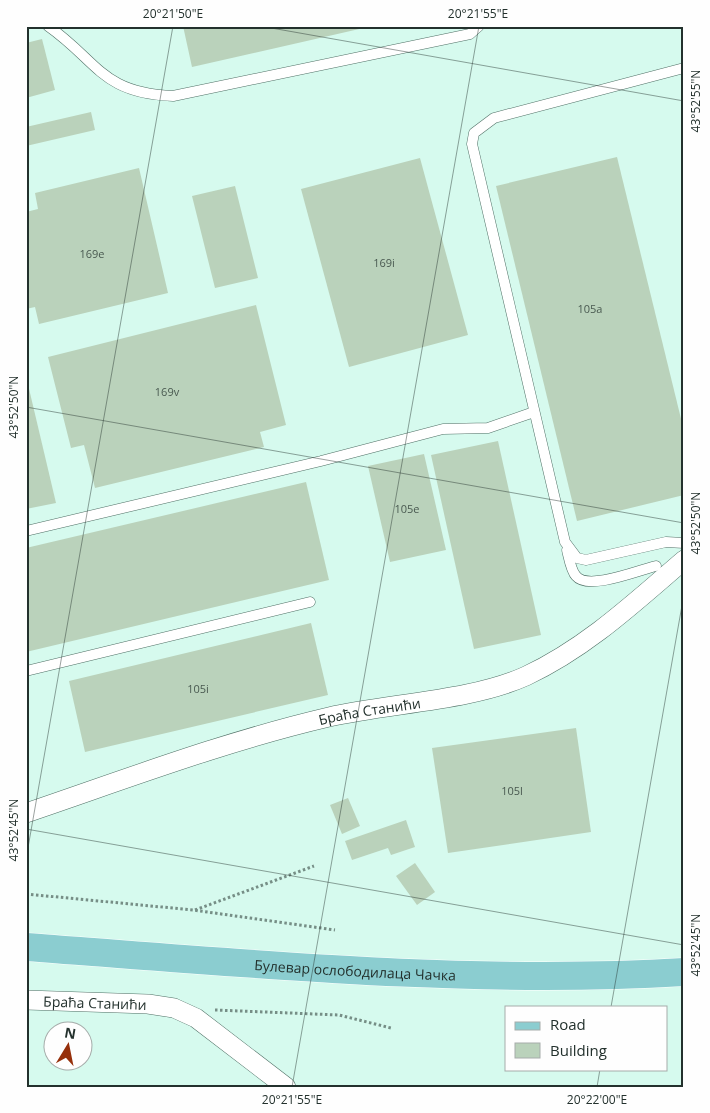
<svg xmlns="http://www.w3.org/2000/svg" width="710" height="1113" font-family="'Open Sans',sans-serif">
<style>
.building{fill:#bad2bb}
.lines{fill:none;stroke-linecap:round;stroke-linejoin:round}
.lane-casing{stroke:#507066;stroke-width:11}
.street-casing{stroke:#507066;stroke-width:20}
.primary-casing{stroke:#fff;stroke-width:29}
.path{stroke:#768e86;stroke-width:3;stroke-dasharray:2.5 2.5;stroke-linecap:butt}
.lane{stroke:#fff;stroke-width:10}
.street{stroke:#fff;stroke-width:19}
.primary{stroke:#8bcdd0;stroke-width:28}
.ticks{fill:none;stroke:#23312d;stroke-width:1;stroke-opacity:0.45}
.labels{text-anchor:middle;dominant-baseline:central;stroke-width:5;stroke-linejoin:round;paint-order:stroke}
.number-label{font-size:11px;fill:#495950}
.street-label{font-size:14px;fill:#23312d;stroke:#fefefe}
.neatline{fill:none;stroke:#23312d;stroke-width:2}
.ticks-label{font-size:12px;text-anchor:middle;fill:#23312d}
</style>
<rect width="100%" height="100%" fill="#d6faee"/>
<!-- building -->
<g class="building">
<path d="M183,26H368V27L192,67Z"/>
<path d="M42,39L55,90L26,98V43Z"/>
<path d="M91,112L95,130L26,146V127Z"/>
<path d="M617,157L684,431V495L577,521L496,186Z"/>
<path d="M420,158L468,335L349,367L301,189Z"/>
<path d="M139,168L168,293L39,324L35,307L26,309V212L38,209L35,193Z"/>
<path d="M235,186L258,278L215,288L192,196Z"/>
<path d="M256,305L286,425L260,432L264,447L95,488L84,445L71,448L48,357Z"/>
<path d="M26,376L56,503L26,509Z"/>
<path d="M498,441L541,635L474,649L431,455Z"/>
<path d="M424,454L446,550L390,562L368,466Z"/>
<path d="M306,482L329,580L26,652V548Z"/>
<path d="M311,623L328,695L85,752L69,681Z"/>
<path d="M576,728L591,832L448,853L432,748Z"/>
<path d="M348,798L360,826L342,834L330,805Z"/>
<path d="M406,820L415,847L391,855L388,848L352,860L345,841Z"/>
<path d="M415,863L435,892L417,905L396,876Z"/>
</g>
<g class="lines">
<!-- lane casing -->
<g class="lane-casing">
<g id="lane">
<path d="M48,26C99,62 101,93 173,96L470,34L479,26"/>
<path d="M684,68L494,118L474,133L472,144L565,542L577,558L586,560L666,542L684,543"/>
<path d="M26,531L321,461L443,429L488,428L534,412"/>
<path d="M567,550C569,558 571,571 576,576C588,591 639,570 656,566"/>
<path d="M26,671L310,602"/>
</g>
</g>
<!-- street casing -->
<g class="street-casing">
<g id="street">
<path id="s1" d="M26,813C126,779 226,741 329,717C390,703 471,701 526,676C586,648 634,603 684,560"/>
<path id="s2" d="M26,1000L148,1004L174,1008L196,1018L286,1087"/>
</g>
</g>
<!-- primary casing -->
<g class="primary-casing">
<g id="primary">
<path id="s3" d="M26,947C244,963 466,985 684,972"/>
</g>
</g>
<!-- path -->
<g class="path">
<path d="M26,894L193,910L335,930"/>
<path d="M195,910L314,866"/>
<path d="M215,1010L339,1015L391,1028"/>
</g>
<!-- lane -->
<use href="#lane" class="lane"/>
<!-- street -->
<use href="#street" class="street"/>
<!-- primary -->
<use href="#primary" class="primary"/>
</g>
<!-- ticks -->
<path class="ticks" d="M260,26L684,101M26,407L684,523M26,829L684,945M26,859L173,26M611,1007L684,594M292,1087L479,26M597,1087L600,1069"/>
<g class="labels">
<!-- number labels -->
<g class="number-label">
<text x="92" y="253">169e</text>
<text x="384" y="262">169i</text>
<text x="590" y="308">105a</text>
<text x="167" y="391">169v</text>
<text x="407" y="508">105e</text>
<text x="198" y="688">105i</text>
<text x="512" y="790">105l</text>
</g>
<!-- street labels -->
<g class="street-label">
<text stroke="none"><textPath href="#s1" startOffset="359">Браћа Станићи</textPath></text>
<text stroke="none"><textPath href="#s3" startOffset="330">Булевар ослободилаца Чачка</textPath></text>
<text stroke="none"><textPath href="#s2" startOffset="69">Браћа Станићи</textPath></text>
</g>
</g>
<!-- border -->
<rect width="710" height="1113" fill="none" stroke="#fefefe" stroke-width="55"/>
<!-- legend -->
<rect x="505" y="1006" width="162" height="65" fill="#fefefe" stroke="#a6acaa"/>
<rect x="515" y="1022" width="25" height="8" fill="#8bcdd0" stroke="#a6acaa"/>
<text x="550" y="1030" font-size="15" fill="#23312d">Road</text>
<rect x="515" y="1043" width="25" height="15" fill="#bad2bb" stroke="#a6acaa"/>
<text x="550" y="1056" font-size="15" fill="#23312d">Building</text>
<!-- north arrow -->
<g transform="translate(68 1046) rotate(10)"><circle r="24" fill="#fefefe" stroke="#a6acaa"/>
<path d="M0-4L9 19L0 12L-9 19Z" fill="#96300b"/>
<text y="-8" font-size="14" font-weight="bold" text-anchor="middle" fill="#23312d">N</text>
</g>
<rect x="28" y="28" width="654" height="1058" class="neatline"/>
<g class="ticks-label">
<text x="173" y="18">20°21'50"E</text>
<text x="478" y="18">20°21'55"E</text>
<text transform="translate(696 101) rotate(-90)" y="4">43°52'55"N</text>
<text transform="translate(14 407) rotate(-90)" y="4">43°52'50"N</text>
<text transform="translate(696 523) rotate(-90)" y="4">43°52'50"N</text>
<text transform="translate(14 830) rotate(-90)" y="4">43°52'45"N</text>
<text transform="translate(696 945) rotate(-90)" y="4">43°52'45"N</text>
<text x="292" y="1104">20°21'55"E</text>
<text x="597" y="1104">20°22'00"E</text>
</g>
</svg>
